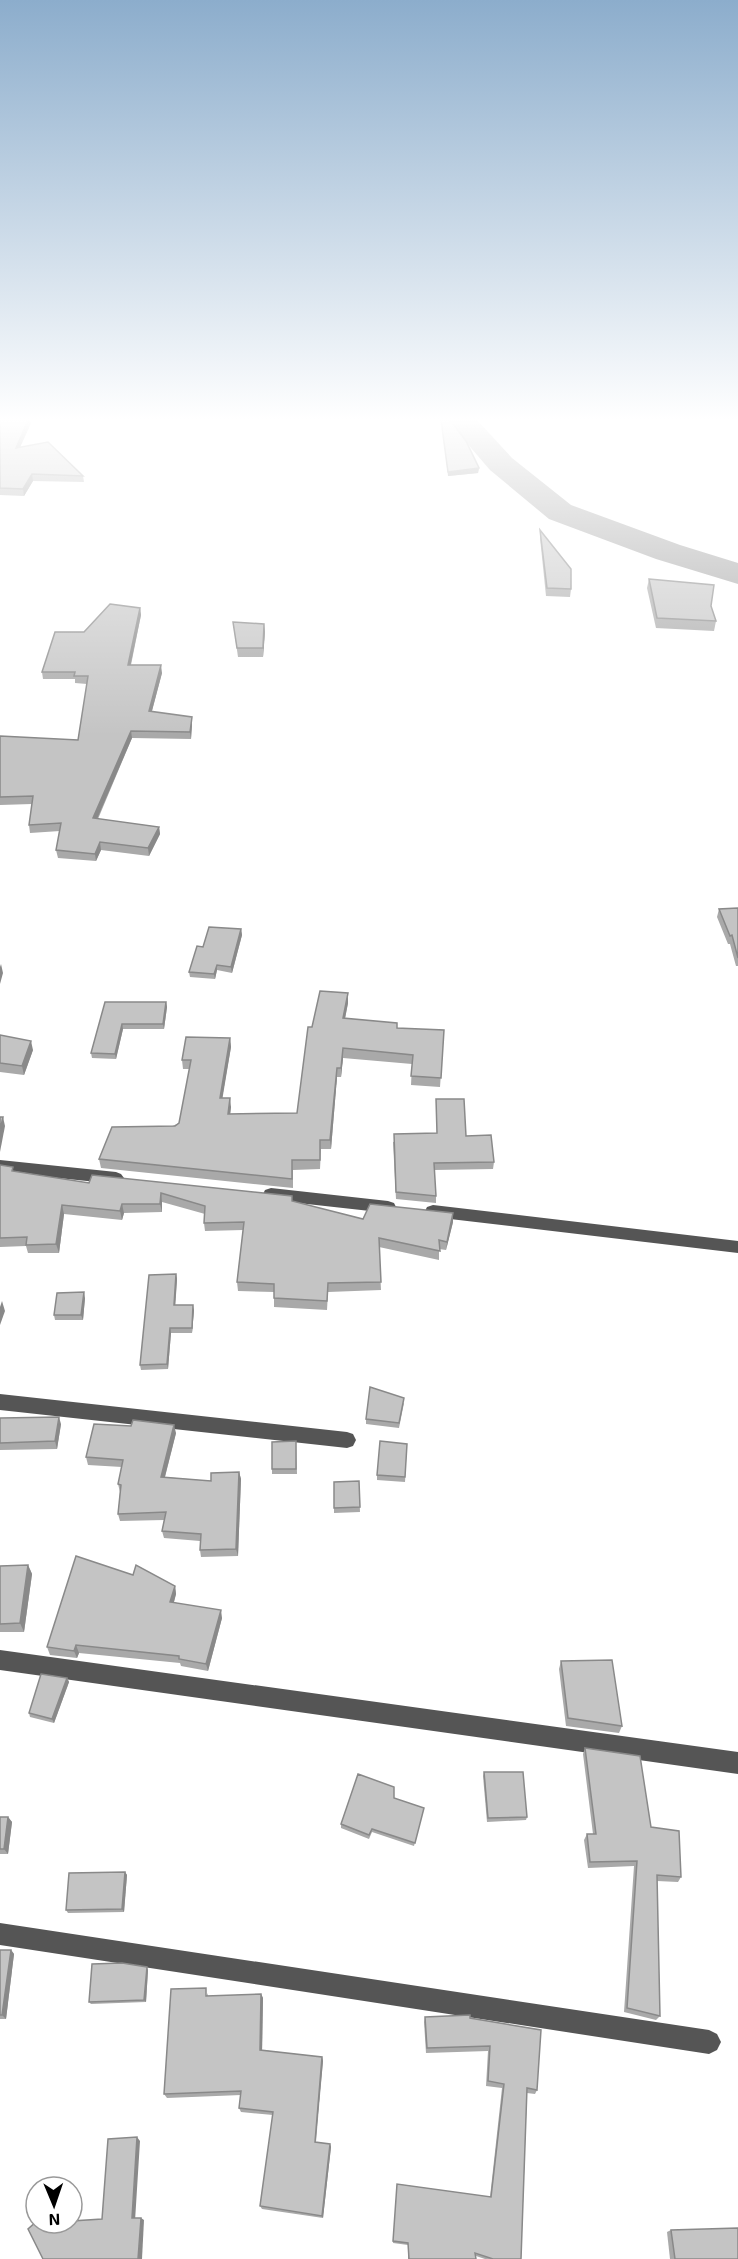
<svg xmlns="http://www.w3.org/2000/svg" width="738" height="2259" font-family="'Exo 2',sans-serif">
<style>
.lines{fill:none;stroke-linecap:round;stroke-linejoin:round}
.river{fill:#a3a3a3;fill-rule:evenodd}
.minor{fill:#555;fill-rule:evenodd}
.wall{fill:#a9a9a9}
.shaded-wall{fill:#898989}
.building{fill:#c4c4c4;stroke:#898989;stroke-width:1.5}
</style>
<rect width="100%" height="100%" fill="#fff"/>
<g class="lines">
<!-- river -->
<path class="river" d="M447,420H477L512,458L571,505L680,545L738,563V584L656,559L549,519L490,470Z"/>
<!-- minor -->
<g class="minor">
<path d="M0,1160L116,1172L121,1174L124,1178L121,1182L116,1184L0,1172Z"/>
<path d="M271,1188L388,1201L394,1203L396,1207L394,1211L388,1213L271,1200L265,1198L263,1194L265,1190Z"/>
<path d="M433,1205L738,1241V1253L433,1217L427,1215L425,1211L427,1207Z"/>
<path d="M0,1394L347,1432L353,1434L356,1440L353,1446L347,1448L0,1410Z"/>
<path d="M0,1650L738,1752V1774L0,1670Z"/>
<path d="M0,1923L709,2030L717,2034L721,2042L717,2050L709,2054L0,1945Z"/>
</g>
</g>
<!-- wall -->
<g class="wall">
<path d="M0,420L31,423L20,447L83,476L84,482L33,481L24,496L0,495Z"/>
<path d="M441,420H450L479,468L478,473L448,476Z"/>
<path d="M540,530L571,589L570,597L546,596L540,538Z"/>
<path d="M649,579L716,621L714,631L656,628L647,588Z"/>
<path d="M140,608L141,615L131,665L162,673L152,711L192,724L191,739L132,738L98,819L159,827L160,834L149,856L101,850L96,861L58,858L56,850L60,831L30,833L29,825L32,804L0,805V736L78,740L87,684L75,683V679H43L42,672L84,632Z"/>
<path d="M233,622L264,624L265,632L263,657H238Z"/>
<path d="M738,908V966H736L730,944H728L717,917L719,909Z"/>
<path d="M241,929L242,935L232,973L217,970L215,979L190,977L189,972L203,947Z"/>
<path d="M348,993V1003L345,1019L397,1028L444,1030L440,1087L411,1085L412,1064L343,1058L341,1077H337L331,1149H321L320,1169L293,1170V1188L101,1168L99,1159L179,1123L190,1069H183L182,1060L230,1038L231,1047L222,1098L231,1107L230,1114L297,1113L312,1027Z"/>
<path d="M105,1002H166L167,1007L164,1029H123L116,1059L92,1058L91,1053Z"/>
<path d="M0,1035L33,1050L24,1075L0,1072Z"/>
<path d="M436,1099L466,1136L494,1162L493,1169L434,1170L436,1196V1203L396,1199L393,1142L437,1133Z"/>
<path d="M0,1165L14,1171L89,1183L292,1201L363,1219L453,1222L446,1250L439,1249V1260L379,1247L381,1290L328,1292L327,1310L274,1307V1292L238,1291L237,1282L243,1230L205,1231L204,1223L205,1214L162,1202V1212L124,1213L122,1220L64,1214L59,1253H28L26,1246L0,1247Z"/>
<path d="M176,1274L177,1279L175,1305L194,1310L192,1333H171L168,1369L141,1370L140,1365Z"/>
<path d="M85,1298L83,1320H55L54,1315Z"/>
<path d="M404,1403L399,1428L366,1424V1419Z"/>
<path d="M0,1418L61,1424L57,1449L0,1450Z"/>
<path d="M176,1433L165,1477L211,1481L239,1472L241,1479L238,1556L201,1557L200,1550V1541L164,1538L162,1531L164,1520L120,1521L118,1514L120,1492L118,1484L122,1467L88,1465L86,1457Z"/>
<path d="M296,1441L297,1474H272V1469Z"/>
<path d="M407,1444L405,1482L377,1480V1475Z"/>
<path d="M359,1481L360,1512L334,1513V1482Z"/>
<path d="M28,1565L32,1574L24,1632H0V1566Z"/>
<path d="M133,1575L175,1586L176,1594L174,1602L222,1618L208,1671L181,1666L180,1663L79,1653L77,1658L50,1655L47,1647Z"/>
<path d="M561,1661L622,1726L619,1733L566,1726L559,1669Z"/>
<path d="M67,1678L69,1682L54,1723L30,1717L29,1713Z"/>
<path d="M585,1748L651,1827L681,1877L678,1882L657,1881L660,2016L656,2020L624,2012L634,1866L588,1868L584,1840L587,1834H593L583,1754Z"/>
<path d="M484,1772L527,1817L526,1820L487,1822L483,1776Z"/>
<path d="M394,1798L424,1808L414,1846L372,1832L369,1839L341,1828V1824Z"/>
<path d="M0,1817H8L12,1822L8,1854H0V1855Z"/>
<path d="M125,1872L127,1875L124,1912L68,1913L66,1910Z"/>
<path d="M0,1950H11L14,1954L6,2019H0Z"/>
<path d="M148,1970L146,2002L91,2004L89,2002Z"/>
<path d="M208,1993V1996L261,1994L263,1998L262,2050L322,2057L323,2061L316,2142L330,2144L331,2147L323,2218L262,2209L260,2206L273,2115L241,2112L239,2108L241,2095L167,2098L164,2094Z"/>
<path d="M425,2017L470,2018L537,2090L535,2094L527,2093L521,2259H485L476,2256V2259H408V2245L393,2243L397,2184L490,2197L502,2088L486,2086L488,2051L426,2053L424,2022Z"/>
<path d="M671,2230L738,2259H670L667,2232Z"/>
</g>
<!-- shaded-wall -->
<g class="shaded-wall">
<path d="M28,420H30L31,423L17,454L16,448Z"/>
<path d="M479,468L478,473L448,476V472Z"/>
<path d="M32,474L33,481L24,496L23,489Z"/>
<path d="M140,608L141,615L129,672L128,665Z"/>
<path d="M264,624L265,632L263,657V648Z"/>
<path d="M161,665L162,673L150,718L149,711Z"/>
<path d="M192,717V724L191,739L190,732Z"/>
<path d="M131,731L132,738L94,826L93,818Z"/>
<path d="M159,827L160,834L149,856L148,848Z"/>
<path d="M100,842L101,850L96,861L95,854Z"/>
<path d="M241,929L242,935L232,973L231,967Z"/>
<path d="M1,964L3,973L0,984V967Z"/>
<path d="M217,965V970L215,979L214,974Z"/>
<path d="M348,993V1003L343,1028V1018Z"/>
<path d="M166,1002L167,1007L164,1029L163,1024Z"/>
<path d="M122,1024L123,1029L116,1059L115,1054Z"/>
<path d="M230,1038L231,1047L221,1107L220,1098Z"/>
<path d="M31,1041L33,1050L24,1075L22,1066Z"/>
<path d="M343,1048V1058L341,1077V1068Z"/>
<path d="M337,1068V1077L331,1149L330,1140Z"/>
<path d="M230,1098L231,1107L229,1124L228,1114Z"/>
<path d="M3,1117L5,1126L0,1152V1130Z"/>
<path d="M161,1193L162,1202V1212L160,1204Z"/>
<path d="M122,1204L124,1213L122,1220L120,1211Z"/>
<path d="M62,1205L64,1214L59,1253L56,1244Z"/>
<path d="M453,1213V1222L446,1250L447,1242Z"/>
<path d="M176,1274L177,1279L175,1310L174,1305Z"/>
<path d="M84,1292L85,1298L83,1320L81,1315Z"/>
<path d="M2,1301L5,1311L0,1325V1307Z"/>
<path d="M193,1305L194,1310L192,1333V1328Z"/>
<path d="M170,1328L171,1333L168,1369L167,1364Z"/>
<path d="M59,1417L61,1424L57,1449L55,1441Z"/>
<path d="M174,1425L176,1433L163,1484L161,1477Z"/>
<path d="M239,1472L241,1479L238,1556L236,1549Z"/>
<path d="M28,1565L32,1574L24,1632L20,1623Z"/>
<path d="M175,1586L176,1594L172,1609L170,1602Z"/>
<path d="M221,1610L222,1618L208,1671L206,1664Z"/>
<path d="M76,1645L79,1653L77,1658L74,1651Z"/>
<path d="M67,1678L69,1682L54,1723L52,1719Z"/>
<path d="M8,1817L12,1822L8,1854L4,1849Z"/>
<path d="M125,1872L127,1875L124,1912L122,1909Z"/>
<path d="M11,1950L14,1954L6,2019L2,2015Z"/>
<path d="M147,1967L148,1970L146,2002L144,2000Z"/>
<path d="M261,1994L263,1998L262,2054L260,2050Z"/>
<path d="M322,2057L323,2061L315,2145V2142Z"/>
<path d="M137,2137L140,2141L135,2221L132,2218Z"/>
<path d="M330,2144L331,2147L323,2218L322,2216Z"/>
<path d="M141,2218L144,2220L142,2259H138Z"/>
</g>
<!-- building -->
<g class="building">
<path d="M0,420H28L16,448L48,442L83,476L32,474L23,489L0,488Z"/>
<path d="M441,420H450L466,441L479,468L448,472Z"/>
<path d="M540,530L571,569V589L547,588Z"/>
<path d="M649,579L714,585L711,606L716,621L657,618Z"/>
<path d="M110,604L140,608L128,665H161L149,711L192,717L190,732L131,731L93,818L159,827L148,848L100,842L95,854L56,850L61,823L29,825L33,796L0,797V736L78,740L88,676H74L75,672H42L55,632H84Z"/>
<path d="M233,622L264,624L263,648H237Z"/>
<path d="M738,908V958L732,935L730,936L719,909Z"/>
<path d="M209,927L241,929L231,967L217,965L214,974L189,972L197,946L203,947Z"/>
<path d="M320,991L348,993L343,1018L397,1023V1028L444,1030L441,1078L411,1076L413,1055L343,1048L341,1068H337L330,1140H320V1160H292V1179L99,1159L112,1127L175,1126L179,1123L191,1060H182L186,1037L230,1038L220,1098H230L228,1114L297,1113L308,1027H312Z"/>
<path d="M105,1002H166L163,1024H122L115,1054L91,1053Z"/>
<path d="M0,1035L31,1041L22,1066L0,1063Z"/>
<path d="M436,1099H464L466,1136L491,1135L494,1162L434,1163L436,1196L396,1192L394,1134L437,1133Z"/>
<path d="M0,1117H3L0,1130Z"/>
<path d="M0,1165L13,1167L12,1171L89,1183L92,1175L292,1196V1201L363,1219L370,1204L453,1213L447,1242L439,1240L440,1251L379,1238L381,1282L328,1283L327,1301L274,1298V1284L237,1282L244,1222L204,1223L205,1206L161,1193L160,1204H122L120,1211L62,1205L56,1244L26,1245L27,1237L0,1238Z"/>
<path d="M176,1274L174,1305H193L192,1328H170L167,1364L140,1365L149,1275Z"/>
<path d="M84,1292L81,1315H54L57,1293Z"/>
<path d="M370,1387L404,1398L399,1423L366,1419Z"/>
<path d="M59,1417L55,1441L0,1443V1418Z"/>
<path d="M133,1420L174,1425L161,1477L211,1481V1473L239,1472L236,1549L200,1550L201,1534L162,1531L166,1512L118,1514L121,1485L118,1484L123,1460L86,1457L94,1424L131,1426Z"/>
<path d="M296,1441V1469H272V1442Z"/>
<path d="M380,1441L407,1444L405,1477L377,1475Z"/>
<path d="M359,1481L360,1507L334,1508V1482Z"/>
<path d="M76,1556L133,1575L136,1565L175,1586L170,1602L221,1610L206,1664L179,1659V1656L76,1645L74,1651L47,1647Z"/>
<path d="M28,1565L20,1623L0,1624V1566Z"/>
<path d="M612,1660L622,1726L568,1718L561,1661Z"/>
<path d="M41,1674L67,1678L52,1719L29,1713Z"/>
<path d="M585,1748L640,1756L651,1827L679,1831L681,1877L657,1875L660,2016L627,2008L637,1861L590,1862L587,1834H596Z"/>
<path d="M484,1772H523L527,1817L488,1818Z"/>
<path d="M358,1774L394,1787V1798L424,1808L415,1843L372,1829L369,1835L341,1824Z"/>
<path d="M0,1817H8L4,1849H0Z"/>
<path d="M125,1872L122,1909L66,1910L69,1873Z"/>
<path d="M0,1950H11L2,2015H0Z"/>
<path d="M122,1963L147,1967L144,2000L89,2002L92,1964Z"/>
<path d="M206,1988V1996L261,1994L260,2050L322,2057L315,2142L330,2144L322,2216L260,2206L273,2112L239,2108L241,2091L164,2094L171,1989Z"/>
<path d="M470,2015V2018L541,2030L537,2090L527,2088L521,2259H493L475,2253L476,2259H409L408,2243L393,2241L397,2184L491,2197L504,2084L488,2081L490,2046L427,2048L425,2017Z"/>
<path d="M137,2137L132,2218H141L138,2259H43L28,2229L36,2222V2223H72V2221L102,2219L108,2139Z"/>
<path d="M738,2228V2259H675L671,2230Z"/>
</g>
<!-- sky -->
<linearGradient id="sky" x2="0" y2="1"><stop stop-color="#8cadcc"/><stop offset="0.57" stop-color="#fff"/><stop offset="1" stop-color="#fff" stop-opacity="0"/></linearGradient>
<rect width="738" height="736" fill="url(#sky)"/>
<!-- north arrow -->
<g transform="translate(54 2205) rotate(178)"><circle r="28" fill="#ffffff" stroke="#999999" stroke-width="1.5"/>
<path d="M0-4.5L10 22L0 15L-10 22Z" fill="#000000"/>
<text y="-9" font-size="16" font-weight="bold" text-anchor="middle" fill="#000000">N</text>
</g>
</svg>
